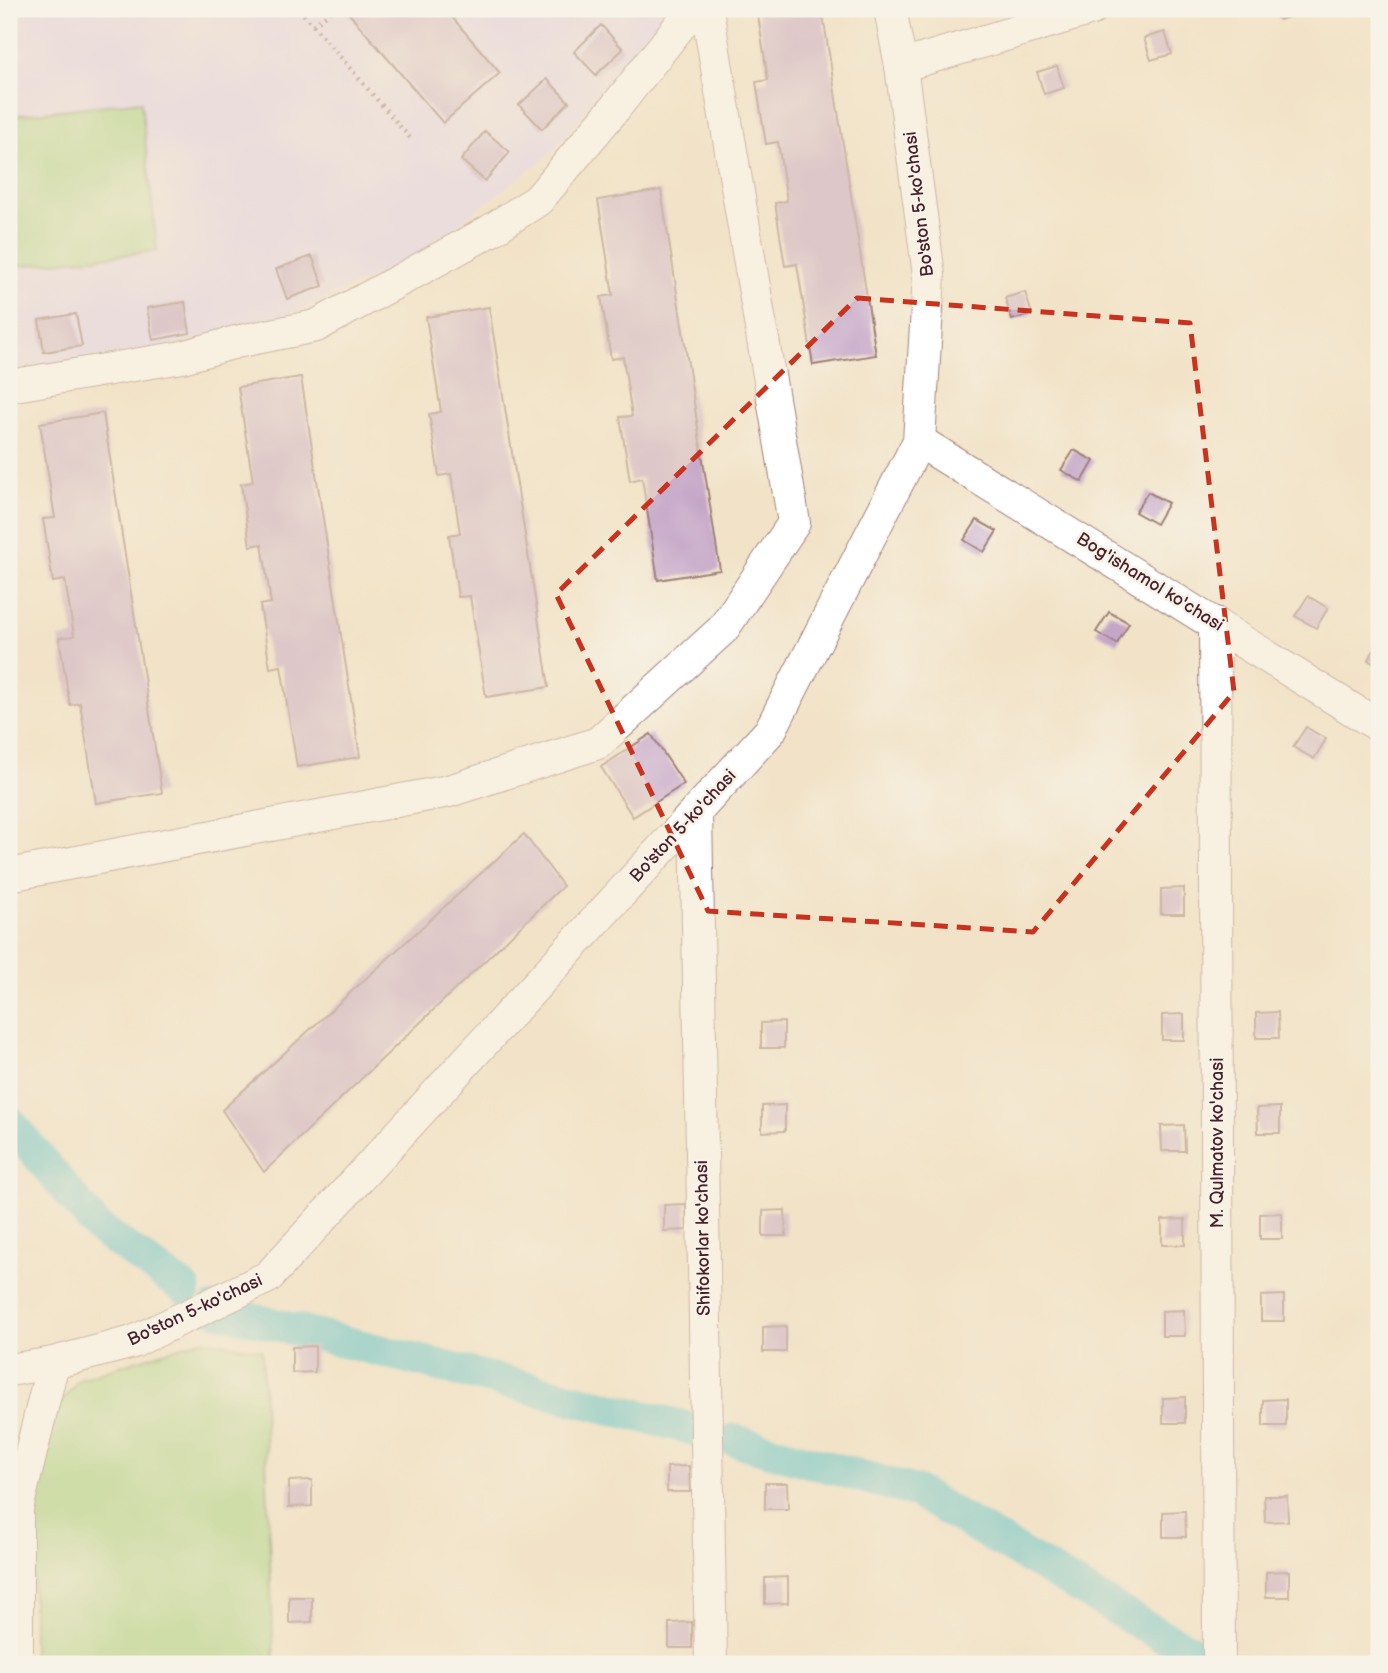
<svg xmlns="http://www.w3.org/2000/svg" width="1388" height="1673" font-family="'Balsamiq Sans',sans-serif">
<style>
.built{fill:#e2d4f3}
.green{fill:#a5d583;stroke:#787a57;stroke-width:2}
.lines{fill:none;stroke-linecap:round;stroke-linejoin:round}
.canal{stroke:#55c2ce;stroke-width:33}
.building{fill:#c5a5c8}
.minor-casing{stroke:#9e817a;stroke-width:34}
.path{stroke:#9e817a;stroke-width:4.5;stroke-dasharray:2 5;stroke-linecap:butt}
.minor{stroke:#fff;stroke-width:32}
.marked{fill:none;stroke:#c8321e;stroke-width:5;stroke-dasharray:14 9;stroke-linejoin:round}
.labels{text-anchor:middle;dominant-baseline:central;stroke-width:5;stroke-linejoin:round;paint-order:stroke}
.street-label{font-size:18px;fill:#4a1f2b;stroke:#f7f3e8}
</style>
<rect width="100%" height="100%" fill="#f7f3e8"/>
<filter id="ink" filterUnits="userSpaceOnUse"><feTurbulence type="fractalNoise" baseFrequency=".0143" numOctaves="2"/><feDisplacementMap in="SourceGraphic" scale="14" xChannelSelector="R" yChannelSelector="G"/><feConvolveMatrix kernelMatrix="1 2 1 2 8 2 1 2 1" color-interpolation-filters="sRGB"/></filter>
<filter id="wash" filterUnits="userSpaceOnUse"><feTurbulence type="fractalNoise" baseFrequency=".00686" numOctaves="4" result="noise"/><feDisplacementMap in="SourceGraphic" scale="28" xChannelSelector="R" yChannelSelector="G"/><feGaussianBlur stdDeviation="1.57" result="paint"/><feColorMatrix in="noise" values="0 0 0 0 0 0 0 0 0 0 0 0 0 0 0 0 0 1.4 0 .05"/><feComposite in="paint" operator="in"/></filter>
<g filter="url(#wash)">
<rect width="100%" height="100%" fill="#f2e3c8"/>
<!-- built -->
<path class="built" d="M9,9H671L550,154L411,260L290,315L163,347L9,370Z"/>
<!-- green -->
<g class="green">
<path d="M141,101L157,251L9,267V116Z"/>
<path d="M201,1340L262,1350L274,1664H33V1503L53,1414L79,1379Z"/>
</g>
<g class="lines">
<!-- canal -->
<g class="canal">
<path d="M9,1121L98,1228L185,1289"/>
<path d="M213,1309L693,1429"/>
<path d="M733,1440L917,1492L1144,1626L1194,1652"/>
</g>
</g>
<g id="blocks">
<!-- building -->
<g class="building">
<path d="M345,9H445L500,73L443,123Z"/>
<path d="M757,9H822L876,355L813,365L797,264L785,266L775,203L787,201L778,142L766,144L756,82L768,80Z"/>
<path d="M1275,9H1298L1299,14L1279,20Z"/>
<path d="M601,25L623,49L596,75L574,52Z"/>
<path d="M1165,32L1172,54L1151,60L1144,38Z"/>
<path d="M1057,66L1064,88L1044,94L1037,72Z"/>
<path d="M547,79L569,102L542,129L519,105Z"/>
<path d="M485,131L510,152L485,181L461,160Z"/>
<path d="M661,190L720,570L658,580L642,478L630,481L620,417L632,416L623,357L611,359L601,297L613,295L598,200Z"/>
<path d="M312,256L323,286L287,299L276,269Z"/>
<path d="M1025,292L1032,314L1012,320L1005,298Z"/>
<path d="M185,302L190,333L153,340L147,308Z"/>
<path d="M489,307L549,687L486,697L470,596L458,597L449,535L460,533L451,474L439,476L429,414L441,412L426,317Z"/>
<path d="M76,314L82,346L44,352L39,320Z"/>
<path d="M301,377L360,757L297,767L281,666L270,668L260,605L271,603L262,544L250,546L241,484L253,482L238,387Z"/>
<path d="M103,413L162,793L96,803L80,703L70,705L59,638L74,636L65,580L53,582L43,519L55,518L40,423Z"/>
<path d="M1074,450L1094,461L1082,482L1061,470Z"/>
<path d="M1148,492L1168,503L1156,524L1135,512Z"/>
<path d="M977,520L997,531L984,552L964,540Z"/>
<path d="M1308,596L1328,608L1316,628L1295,616Z"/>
<path d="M1109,612L1129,623L1117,644L1096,632Z"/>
<path d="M1379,642V667L1368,660Z"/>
<path d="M1306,727L1326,739L1314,759L1293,747Z"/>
<path d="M651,734L684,784L633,817L601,767Z"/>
<path d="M524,834L563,886L264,1172L222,1110Z"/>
<path d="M1184,888V914H1161V889Z"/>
<path d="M1278,1012L1279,1038H1256V1013Z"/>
<path d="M1184,1014V1040H1162V1015Z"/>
<path d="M784,1022V1048H761V1023Z"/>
<path d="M785,1105V1131L762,1132V1106Z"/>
<path d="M1280,1107V1133H1258L1257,1108Z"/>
<path d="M1184,1125L1185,1151H1162L1161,1126Z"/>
<path d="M686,1204L687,1230L664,1231V1205Z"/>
<path d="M785,1210L786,1236H763V1211Z"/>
<path d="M1282,1213V1239H1260V1214Z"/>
<path d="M1185,1219V1245H1162V1220Z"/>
<path d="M9,1240L14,1268L9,1269Z"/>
<path d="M1284,1295V1321H1261V1296Z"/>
<path d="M1184,1310L1185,1336H1162V1311Z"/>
<path d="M786,1326V1352H763V1327Z"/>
<path d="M315,1346V1372L292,1373V1347Z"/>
<path d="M1185,1397V1423H1163V1398Z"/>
<path d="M1286,1399V1426H1263V1400Z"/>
<path d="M689,1466L690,1492H667V1467Z"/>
<path d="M312,1480V1506L289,1507V1481Z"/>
<path d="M765,1483H787L788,1509H765Z"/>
<path d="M1264,1496H1287L1288,1521L1265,1522Z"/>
<path d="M1185,1511L1186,1537H1163V1512Z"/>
<path d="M1289,1571V1597H1266V1572Z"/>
<path d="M788,1577V1603L765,1604V1578Z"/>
<path d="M289,1597H312V1622L289,1623Z"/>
<path d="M692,1622V1648H669V1623Z"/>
</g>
</g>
</g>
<g filter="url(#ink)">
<use href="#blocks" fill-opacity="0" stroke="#9e817a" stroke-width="2"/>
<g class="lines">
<!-- minor casing -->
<g class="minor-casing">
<g id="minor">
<path d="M901,66L1092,9"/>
<path d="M9,386L182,357L236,342L316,326L490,231L538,200L615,108L693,9"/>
<path d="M919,441L1379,726"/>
<path d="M1215,623L1219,1664"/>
<path d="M696,812L711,1664"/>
<path d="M9,875L449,791L598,743L723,629L794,523L707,9"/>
<path d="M9,1370L53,1363L133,1342L268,1277L770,731L919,441L929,275L901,66L890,9"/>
<path d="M17,1664V1509L53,1363"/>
</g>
</g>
<!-- path -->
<g class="path">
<path d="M299,9L411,139"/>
<path d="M313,25L334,9"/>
</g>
<!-- minor -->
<use href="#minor" class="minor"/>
</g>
</g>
<!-- marked area -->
<path d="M0 0H1388V1673H0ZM857,298L1190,323L1234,692L1033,932L708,911L556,594Z" fill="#f2e3c8" fill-opacity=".55" fill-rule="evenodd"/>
<path class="marked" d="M857,298L1190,323L1234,692L1033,932L708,911L556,594Z"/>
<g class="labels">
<!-- street labels -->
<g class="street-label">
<text transform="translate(919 204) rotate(-97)">Bo'ston 5-ko'chasi</text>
<text transform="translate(1150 582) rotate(32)">Bog'ishamol ko'chasi</text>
<text transform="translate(683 826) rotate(-47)">Bo'ston 5-ko'chasi</text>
<text transform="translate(1217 1143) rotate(-90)">M. Qulmatov ko'chasi</text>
<text transform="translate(703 1238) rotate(-91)">Shifokorlar ko'chasi</text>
<text transform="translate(195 1310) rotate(-25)">Bo'ston 5-ko'chasi</text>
</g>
</g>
<!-- margin -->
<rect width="1388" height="1673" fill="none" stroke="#f7f3e8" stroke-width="35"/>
</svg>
